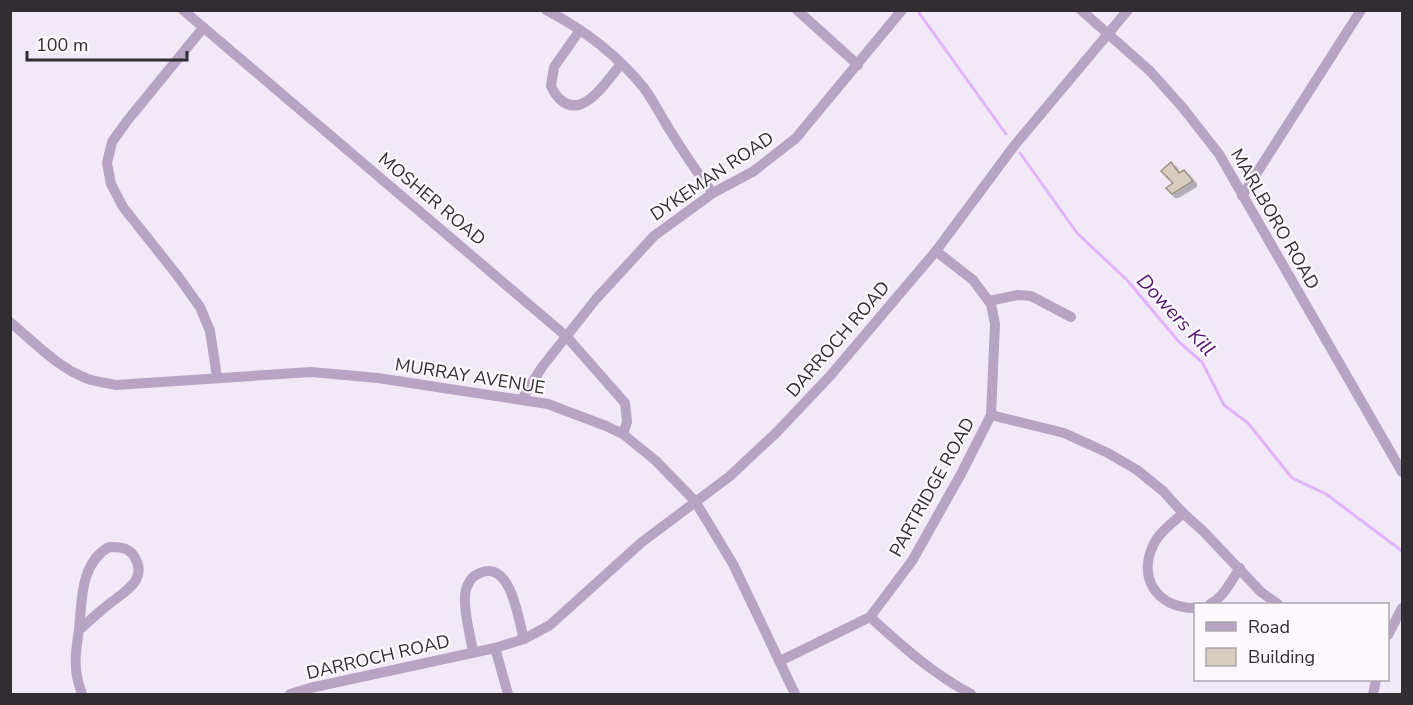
<svg xmlns="http://www.w3.org/2000/svg" width="1413" height="705" font-family="'Nunito Sans',sans-serif">
<style>
.lines{fill:none;stroke-linecap:round;stroke-linejoin:round}
.stream{stroke:#e2b3fd;stroke-width:3}
.building{fill:#d8cdbf;stroke:#9e9486;stroke-width:1.5;filter:url(#shadow)}
.minor{stroke:#b7a3c3;stroke-width:10}
.labels{text-anchor:middle;dominant-baseline:central;stroke-width:4.5;stroke-linejoin:round;paint-order:stroke}
.street-label{font-size:18px;fill:#312d33;stroke:#fcf8fe}
.water-label{font-size:20px;font-style:italic;fill:#51166c;stroke:#fcf8fe}
</style>
<defs>
<filter id="shadow"><feDropShadow dx="4.5" dy="4.5" stdDeviation="0" flood-color="#0004"/></filter>
</defs>
<rect width="100%" height="100%" fill="#f2e9f8"/>
<g class="lines">
<!-- stream -->
<g class="stream">
<path d="M917,10L1006,134"/>
<path d="M1020,153L1077,233L1127,280L1179,342L1202,362L1224,405L1248,423L1292,478L1326,494L1402,551"/>
</g>
</g>
<!-- building -->
<path class="building" d="M1171,162L1179,173L1184,170L1193,181L1172,194L1166,188L1173,183L1161,171Z"/>
<g class="lines">
<!-- minor -->
<g class="minor">
<path d="M183,10L566,336L625,403L627,422L623,434"/>
<path d="M546,10C583,29 618,56 644,88C652,99 659,112 666,124C681,148 695,171 713,193"/>
<path d="M797,10L858,65"/>
<path d="M1081,10L1150,71L1183,108L1219,154L1402,472"/>
<path d="M203,28L127,121L112,142L107,163L111,184L123,207L177,275L200,307L210,331L217,377"/>
<path d="M580,30L554,67L551,86C553,91 557,97 562,101C584,119 609,78 621,64"/>
<path d="M1242,196L1361,10"/>
<path d="M989,301L1018,295L1031,296L1071,317"/>
<path d="M10,322C34,342 58,368 88,379C97,382 107,383 116,385L311,372L378,378L548,404L606,426L623,434L656,461L695,501L733,564L795,694"/>
<path d="M522,399L542,367L596,299L654,236L713,193L754,171L796,138L902,10"/>
<path d="M991,415L1064,433L1108,453L1137,470L1163,491L1183,513L1203,531L1261,592L1278,604"/>
<path d="M1183,513C1174,522 1162,530 1156,540C1135,575 1156,609 1196,608"/>
<path d="M109,547C119,547 128,547 134,556C149,580 124,592 109,604C99,612 89,621 79,630C82,601 80,563 109,547Z"/>
<path d="M1210,604C1223,598 1231,581 1240,568"/>
<path d="M870,617C902,646 933,674 971,694"/>
<path d="M79,630C75,655 73,670 82,694"/>
<path d="M1388,635L1402,608"/>
<path d="M495,648L508,694"/>
<path d="M473,652C470,634 464,614 465,597C465,588 470,577 478,574C511,557 518,619 524,639"/>
<path d="M780,661L870,617L912,561L961,474L991,415L995,324L991,304L973,280L936,251"/>
<path d="M290,694L310,688L495,648L524,639L550,625L642,542L730,476L776,433L830,376L936,251L1014,146L1128,10"/>
<path d="M1373,694L1376,680"/>
</g>
</g>
<g class="labels">
<!-- street labels -->
<g class="street-label">
<text transform="translate(712 176) rotate(-34)">DYKEMAN ROAD</text>
<text transform="translate(432 199) rotate(40)">MOSHER ROAD</text>
<text transform="translate(1275 219) rotate(60)">MARLBORO ROAD</text>
<text transform="translate(838 339) rotate(-49)">DARROCH ROAD</text>
<text transform="translate(470 376) rotate(9)">MURRAY AVENUE</text>
<text transform="translate(932 487) rotate(-61)">PARTRIDGE ROAD</text>
<text transform="translate(378 657) rotate(-13)">DARROCH ROAD</text>
</g>
<!-- water labels -->
<g class="water-label">
<text transform="translate(1176 315) rotate(47)">Dowers Kill</text>
</g>
</g>
<!-- border -->
<rect width="1413" height="705" fill="none" stroke="#312d33" stroke-width="24"/>
<!-- legend -->
<rect x="1194" y="603" width="195" height="78" fill="#fcf8fe" stroke="#aba7ad" stroke-width="1.5"/>
<rect x="1206" y="622" width="30" height="9" fill="#b7a3c3" stroke="#aba7ad" stroke-width="1.5"/>
<text x="1248" y="633" font-size="18" fill="#312d33">Road</text>
<rect x="1206" y="648" width="30" height="18" fill="#d8cdbf" stroke="#aba7ad" stroke-width="1.5"/>
<text x="1248" y="663" font-size="18" fill="#312d33">Building</text>
<!-- scale -->
<path d="M27 51v9h160v-9" fill="none" stroke="#312d33" stroke-width="3"/>
<text x="36" y="51" font-size="18" fill="#312d33" stroke="#fcf8fe" stroke-width="4.5" paint-order="stroke">100 m</text>
</svg>
